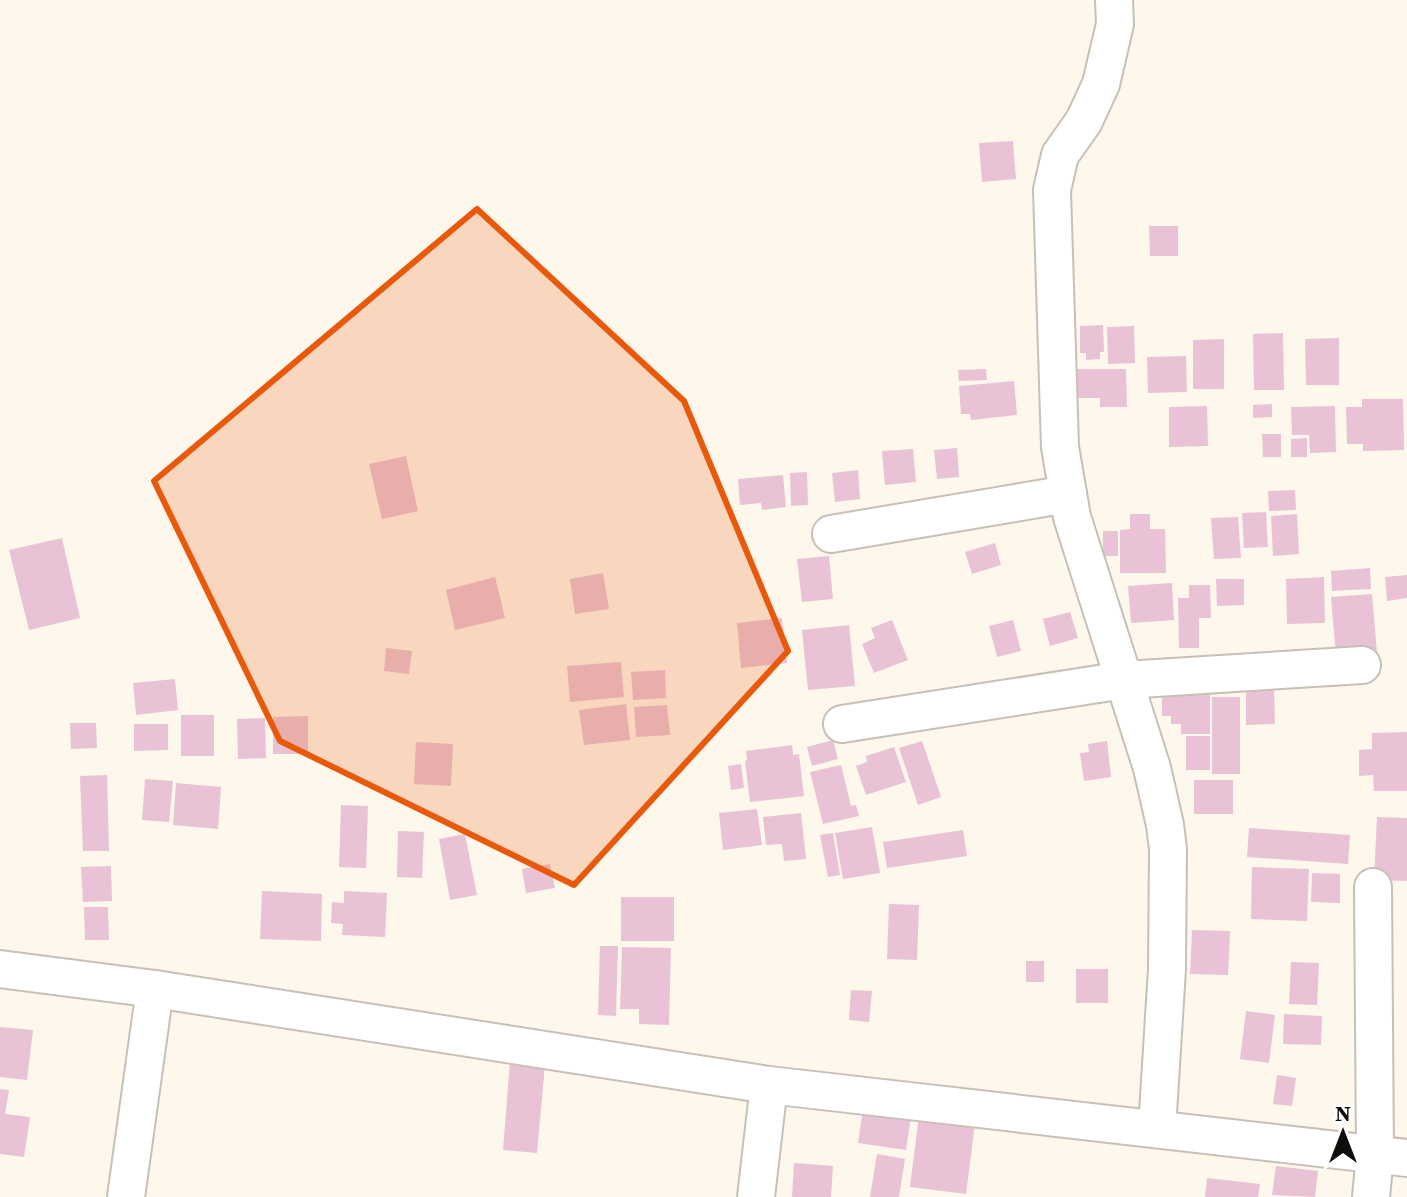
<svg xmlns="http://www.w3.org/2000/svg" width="1407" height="1197" font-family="'Source Serif 4',serif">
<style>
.building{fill:#e9c3d5}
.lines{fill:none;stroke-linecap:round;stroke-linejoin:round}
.minor-casing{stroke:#c7c0b7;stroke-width:40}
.minor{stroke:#fff;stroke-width:36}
.marked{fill:#e8590c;fill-opacity:0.2;stroke:#e8590c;stroke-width:6;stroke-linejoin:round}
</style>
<rect width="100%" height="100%" fill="#fdf7ec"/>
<!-- building -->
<g class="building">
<path d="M1013,141L1016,179L982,182L979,143Z"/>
<path d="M1149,226H1178V256H1150Z"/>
<path d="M1103,325L1104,352H1100V359L1086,360V353H1080V326Z"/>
<path d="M1134,326L1135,363L1108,364L1107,327Z"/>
<path d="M1283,333L1284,390H1254L1253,334Z"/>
<path d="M1339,338V385H1306L1305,339Z"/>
<path d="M1224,339V389H1193V340Z"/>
<path d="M1186,356L1187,392L1148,393L1147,357Z"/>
<path d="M986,369L987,380L959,381L958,370Z"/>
<path d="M1075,369H1126L1127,407H1100V398H1075Z"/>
<path d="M1014,381L1017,415L971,420L970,414H961L959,386Z"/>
<path d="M1362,399H1403L1404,450L1363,451V444H1347L1346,407H1362Z"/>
<path d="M1272,404V417L1253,418V405Z"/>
<path d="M1207,406L1208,446L1169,447V407Z"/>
<path d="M1335,406L1336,452L1310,453L1309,435H1292L1291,407Z"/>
<path d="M1262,434H1281V457H1263Z"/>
<path d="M1307,438V457H1291V439Z"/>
<path d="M957,448L959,477L937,479L934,450Z"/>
<path d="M913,449L916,482L885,485L882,451Z"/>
<path d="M406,456L418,511L382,519L369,464Z"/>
<path d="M858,470L860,499L835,502L832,473Z"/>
<path d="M807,472L808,505L791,506L790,473Z"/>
<path d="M783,475L786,507L762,510L761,503L740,505L738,479Z"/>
<path d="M1295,490L1296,510L1269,511L1268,491Z"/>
<path d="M1266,512L1268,547L1244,548L1242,513Z"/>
<path d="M1130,514H1150V529H1165L1166,573H1120V530L1130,529Z"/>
<path d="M1297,514L1299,554L1273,556L1271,516Z"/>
<path d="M1238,517L1241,558L1214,559L1211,518Z"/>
<rect x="1103" y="531" width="15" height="25"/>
<path d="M62,538L80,618L29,630L9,550Z"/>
<path d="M995,543L1001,565L972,574L965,552Z"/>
<path d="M829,556L833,599L802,602L797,559Z"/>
<path d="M1370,568L1371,589L1332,591L1331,571Z"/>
<path d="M603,573L609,609L575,614L570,579Z"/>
<path d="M1407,575V598L1387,601L1385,577Z"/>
<path d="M495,577L505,618L455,630L446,590Z"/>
<path d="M1324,577L1325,623L1287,624L1286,579Z"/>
<path d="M1216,579H1244V605L1217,606Z"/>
<path d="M1172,583L1174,620L1131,623L1128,586Z"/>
<path d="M1189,585H1210L1211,618H1199V648H1179L1178,598H1189Z"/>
<path d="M1372,594L1377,653L1336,656L1331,597Z"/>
<path d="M1070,612L1078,638L1050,646L1043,619Z"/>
<path d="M782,618L787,663L741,668L737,623Z"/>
<path d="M892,620L908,660L874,673L862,644L875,638L871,628Z"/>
<path d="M1013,620L1021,651L997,657L989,626Z"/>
<path d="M849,625L855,686L808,690L802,630Z"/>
<path d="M386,648L412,651L409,674L384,671Z"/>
<path d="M621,662L624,697L570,702L567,666Z"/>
<path d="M665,670L666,698L633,700L631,672Z"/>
<path d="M175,679L178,710L136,715L133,683Z"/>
<path d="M1274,689L1275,724L1246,725V690Z"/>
<path d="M1162,693H1210V734H1181V724H1171V716H1162Z"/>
<rect x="1212" y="697" width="28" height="77"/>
<path d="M626,704L630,740L584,745L579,710Z"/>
<path d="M667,705L670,735L636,737L634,707Z"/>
<rect x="181" y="715" width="33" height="41"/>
<path d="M308,716V754H273V717Z"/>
<path d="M265,718L266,758L238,759L237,719Z"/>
<path d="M70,723H96L97,748L71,749Z"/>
<path d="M134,724H168V750L134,751Z"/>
<path d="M1407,732V791H1374L1373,775L1359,776V750L1372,749V733Z"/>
<rect x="1186" y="736" width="24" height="34"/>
<path d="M833,740L838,759L812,766L807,747Z"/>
<path d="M922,741L941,797L918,805L899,748Z"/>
<path d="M1107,741L1111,777L1084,781L1080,753L1089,752L1088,744Z"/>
<path d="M416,742L453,744L451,786L414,784Z"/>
<path d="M792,745L793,755L799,754L804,796L750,802L745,761L747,760L746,751Z"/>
<path d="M894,747L906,782L866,795L856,766L867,762L866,756Z"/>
<path d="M741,764L744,788L731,790L728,766Z"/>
<path d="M841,765L851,806L856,805L859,816L823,824L810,772Z"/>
<path d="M107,775L109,851H83L80,776Z"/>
<path d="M145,779L173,781L169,822L142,820Z"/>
<rect x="1194" y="780" width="39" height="34"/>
<path d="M176,783L221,787L218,829L173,825Z"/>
<path d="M341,805L368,806L366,868L339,867Z"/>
<path d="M757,809L762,845L723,850L719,813Z"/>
<path d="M801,813L806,859L784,861L782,844L766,845L763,817Z"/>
<path d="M1377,817L1407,818V881L1374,880Z"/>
<path d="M872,827L880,873L843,879L835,833Z"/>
<path d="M1249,828L1350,835L1348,864L1247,857Z"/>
<path d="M963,830L967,856L887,868L883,842Z"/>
<path d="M398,831L424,832L422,878L397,877Z"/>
<path d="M833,833L840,875L828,877L820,835Z"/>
<path d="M465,834L477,895L450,900L439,839Z"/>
<path d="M550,864L555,888L526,893L522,869Z"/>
<path d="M111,866L112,901L83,902L81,867Z"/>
<path d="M1252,867L1309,869L1307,921L1251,919Z"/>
<path d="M1312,873L1340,874V903L1311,902Z"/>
<path d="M262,891L322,894L321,941L260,939Z"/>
<path d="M344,891L387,893L385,937L342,935L343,924L331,923L332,902L344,903Z"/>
<rect x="621" y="897" width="53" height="44"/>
<path d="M889,904L919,905L917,960L887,959Z"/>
<path d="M84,907H108L109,940H85Z"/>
<path d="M1192,930L1230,931L1228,975L1190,974Z"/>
<path d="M600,946H618L616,1016L598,1015Z"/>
<path d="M622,947L671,948L669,1025L639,1024V1009H620Z"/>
<rect x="1026" y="961" width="18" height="21"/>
<path d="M1291,962L1319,963L1317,1005L1289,1004Z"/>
<rect x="1076" y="969" width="32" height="34"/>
<path d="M851,990L872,991L869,1022L849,1020Z"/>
<path d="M1246,1011L1275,1015L1269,1063L1240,1059Z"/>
<path d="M1284,1014L1322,1016L1321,1045L1283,1044Z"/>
<path d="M0,1027L33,1030L27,1080L0,1077Z"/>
<path d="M510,1062L545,1065L537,1153L503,1150Z"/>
<path d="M1277,1075L1296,1078L1292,1106L1273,1104Z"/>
<path d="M0,1089L9,1090L5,1114L30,1117L24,1157L0,1154Z"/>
<path d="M863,1109L911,1116L906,1150L858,1143Z"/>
<path d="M919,1115L975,1123L966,1194L910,1187Z"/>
<path d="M877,1154L905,1159L899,1197H870Z"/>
<path d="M794,1163L833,1166L831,1197H792Z"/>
<path d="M1276,1166L1318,1171L1315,1197L1272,1195Z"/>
<path d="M1207,1178L1260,1184L1258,1197H1205Z"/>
</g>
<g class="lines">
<!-- minor casing -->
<g class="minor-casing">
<g id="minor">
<path d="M1114,0L1115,24L1101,84L1084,121L1060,155L1052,190L1060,447L1072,517L1152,768L1165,825L1168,849L1167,969L1157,1129"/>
<path d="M831,534L1068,494"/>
<path d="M842,724L1124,680L1362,665"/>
<path d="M0,969L155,989L769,1085L1407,1158"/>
<path d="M126,1197L155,989"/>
<path d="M756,1197L769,1085"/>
<path d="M1371,1197L1375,1155L1373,887"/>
</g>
</g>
<!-- minor -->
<use href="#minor" class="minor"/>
</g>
<!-- marked area -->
<path class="marked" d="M477,209L684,401L788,651L574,885L280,741L154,481Z"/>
<!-- north arrow -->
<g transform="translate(1343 1133)" stroke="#ffffff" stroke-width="6" paint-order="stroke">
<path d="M0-6L14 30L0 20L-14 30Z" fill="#100e0a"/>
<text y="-12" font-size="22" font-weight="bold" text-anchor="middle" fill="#100e0a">N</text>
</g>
</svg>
